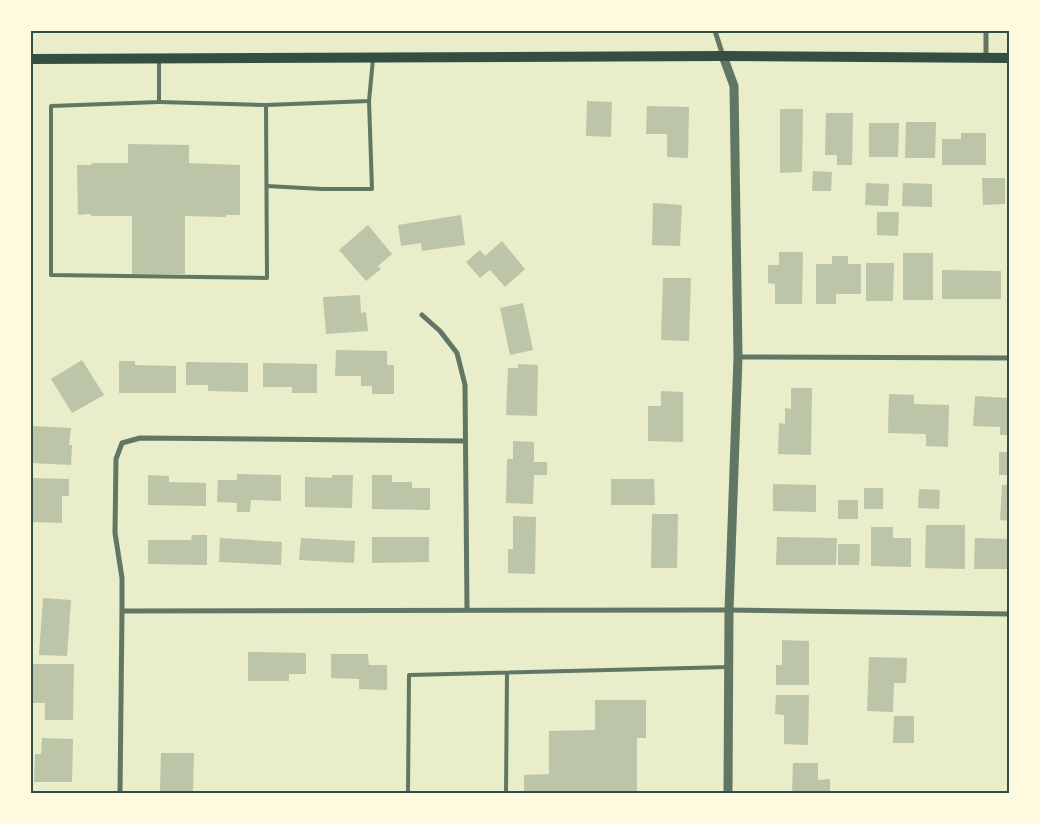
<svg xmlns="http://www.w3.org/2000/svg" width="1040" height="824" font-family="'Fira Sans Condensed',sans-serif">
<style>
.building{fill:#bcc5a7}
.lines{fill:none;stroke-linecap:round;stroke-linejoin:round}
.service{stroke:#617663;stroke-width:4}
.minor{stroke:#617663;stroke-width:5}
.tertiary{stroke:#617663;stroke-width:9}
.secondary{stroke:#344e41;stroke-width:10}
.neatline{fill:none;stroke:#344e41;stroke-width:2}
</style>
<rect width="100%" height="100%" fill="#e9edc9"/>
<!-- building -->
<g class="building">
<path d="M587,101L612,102L611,137L586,136Z"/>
<path d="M647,106L689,107L688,158L667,157V134H646Z"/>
<path d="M780,109H803L802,172L780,173Z"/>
<path d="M826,113H853L852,165H837V155H825Z"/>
<path d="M906,122H936L935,158H905Z"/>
<path d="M869,123H899L898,157H869Z"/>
<path d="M961,133H986V165H942V139H961Z"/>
<path d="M128,144L189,145V163L240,165V215H226V217L185,216V274H132V216H91V214L78,215L77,165H91L92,163H128Z"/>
<path d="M813,171L832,172L831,191H812Z"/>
<path d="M982,178H1005V204L983,205Z"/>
<path d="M866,183L889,184L888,206L865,205Z"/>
<path d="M903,183L932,184V207L902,206Z"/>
<path d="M653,203L682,205L680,246L652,245Z"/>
<path d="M877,212H899L898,236L877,235Z"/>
<path d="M461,215L465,245L422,251L421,243L401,246L398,225Z"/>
<path d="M368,225L392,254L378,266L381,269L366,281L339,250Z"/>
<path d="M502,241L525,269L505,287L490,270L480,278L466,262L480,250L485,256Z"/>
<path d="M779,252H803L802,304H775V284L768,283V265H779Z"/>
<rect x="903" y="253" width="30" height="47"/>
<path d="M832,256H848V264H861V294H836V304H816V264H832Z"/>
<path d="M866,263H894L893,301H866Z"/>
<path d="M942,270L1001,271V299H942Z"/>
<path d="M663,278H691L689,341L661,340Z"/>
<path d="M360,295L361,313L366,312L368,331L326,334L323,297Z"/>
<path d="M523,303L533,350L510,355L500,308Z"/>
<path d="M336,350L387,351V365H394V394H372V386H361V376H335Z"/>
<path d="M82,360L104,395L72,413L51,379Z"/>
<path d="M119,361H135V365L176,366V393H119Z"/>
<path d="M186,362L248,363V392L208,391V385H186Z"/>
<path d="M263,363L317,364V393H292V387H263Z"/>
<path d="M518,364L538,365L537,416L506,415L508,368H518Z"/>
<path d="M791,388H812L811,455L778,454L779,423L785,424V408L791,409Z"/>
<path d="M661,391L683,392V442L648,441V406H661Z"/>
<path d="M889,394L914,395V404L949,405L948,447L926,446V434L888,433Z"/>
<path d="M975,396L1009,398V435H1000V427L973,426Z"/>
<path d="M32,426L71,428L69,445H72L71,465L31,463Z"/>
<path d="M513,441L534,442V462H547V475H534L533,504L506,503L507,459H513Z"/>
<rect x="999" y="452" width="10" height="23"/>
<path d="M237,474L281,475V501L251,500L250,512H237V503L217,502L218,480H237Z"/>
<path d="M148,475L169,476V482L206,483V506L148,505Z"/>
<path d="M332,475H353L352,508L305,507V477L332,478Z"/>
<path d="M372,475H392V482H412V488H430V510L372,509Z"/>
<path d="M31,478L69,479V496H62V523L31,522Z"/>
<path d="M611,479H654L655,505H611Z"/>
<path d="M773,484L816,485V512L773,511Z"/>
<path d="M1002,485H1009V521L1000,520Z"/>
<rect x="864" y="488" width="19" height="21"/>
<path d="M919,489L940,490L939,509L918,508Z"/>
<rect x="838" y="500" width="20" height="19"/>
<path d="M652,514H678L677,568H651Z"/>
<path d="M513,516L536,517L535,574L508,573V549H513Z"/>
<path d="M926,525H965V569L925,568Z"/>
<path d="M871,527H893V538H911V567L871,566Z"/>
<path d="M192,535H207V565L148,564V540H191Z"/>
<path d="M372,537H429V562L372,563Z"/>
<path d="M777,537L837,538L836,565H776Z"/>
<path d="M220,538L282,542L281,565L219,562Z"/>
<path d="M301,538L355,541L354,563L299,560Z"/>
<path d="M975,538L1009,539V569H974Z"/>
<path d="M838,544H860L859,565H838Z"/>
<path d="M43,598L71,600L67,656L39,655Z"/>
<path d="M782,640L809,641V685H776V665H782Z"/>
<path d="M248,652L306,653V674H289V681H248Z"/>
<path d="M331,654H368L369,665H387V690L359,689V679L331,678Z"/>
<path d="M869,657L907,658L906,683H894L893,712L867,711Z"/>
<path d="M32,664H74L73,720H45V703H32Z"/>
<path d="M776,695H809L808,745L784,744V715L775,714Z"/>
<path d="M595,700H646V738H637V793H524V775L549,774V731L595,730Z"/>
<path d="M894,716H914V743H893Z"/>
<path d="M42,738L73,739L72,782H34L35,754H41Z"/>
<path d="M161,753H194L193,793H160Z"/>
<path d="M793,763H818V780L830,779V793H792Z"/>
</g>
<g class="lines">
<!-- service -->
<g class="service">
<path d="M159,61V102L51,106V275L267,278L266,105L369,101L373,59"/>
<path d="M159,102L266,105"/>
<path d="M267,186L322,189H372L369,101"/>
<path d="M408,793L409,675L729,667"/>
<path d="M506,793L507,673"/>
</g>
<!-- minor -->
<g class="minor">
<path d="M715,31L723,56"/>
<path d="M986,57V31"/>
<path d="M422,315L440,331L457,353L465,385L467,609"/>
<path d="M738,357L1009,358"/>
<path d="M122,611L729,610L1009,614"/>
<path d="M120,793L122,611V578L115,533L116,459L122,443L140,438L465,441"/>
</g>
<!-- tertiary -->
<path class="tertiary" d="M723,56L734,86L738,357L729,610L728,793"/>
<!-- secondary -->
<path class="secondary" d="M31,59L723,56L1009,58"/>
</g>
<!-- border -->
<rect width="1040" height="824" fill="none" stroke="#fefae0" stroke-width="65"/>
<rect x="32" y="32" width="976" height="760" class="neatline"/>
</svg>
